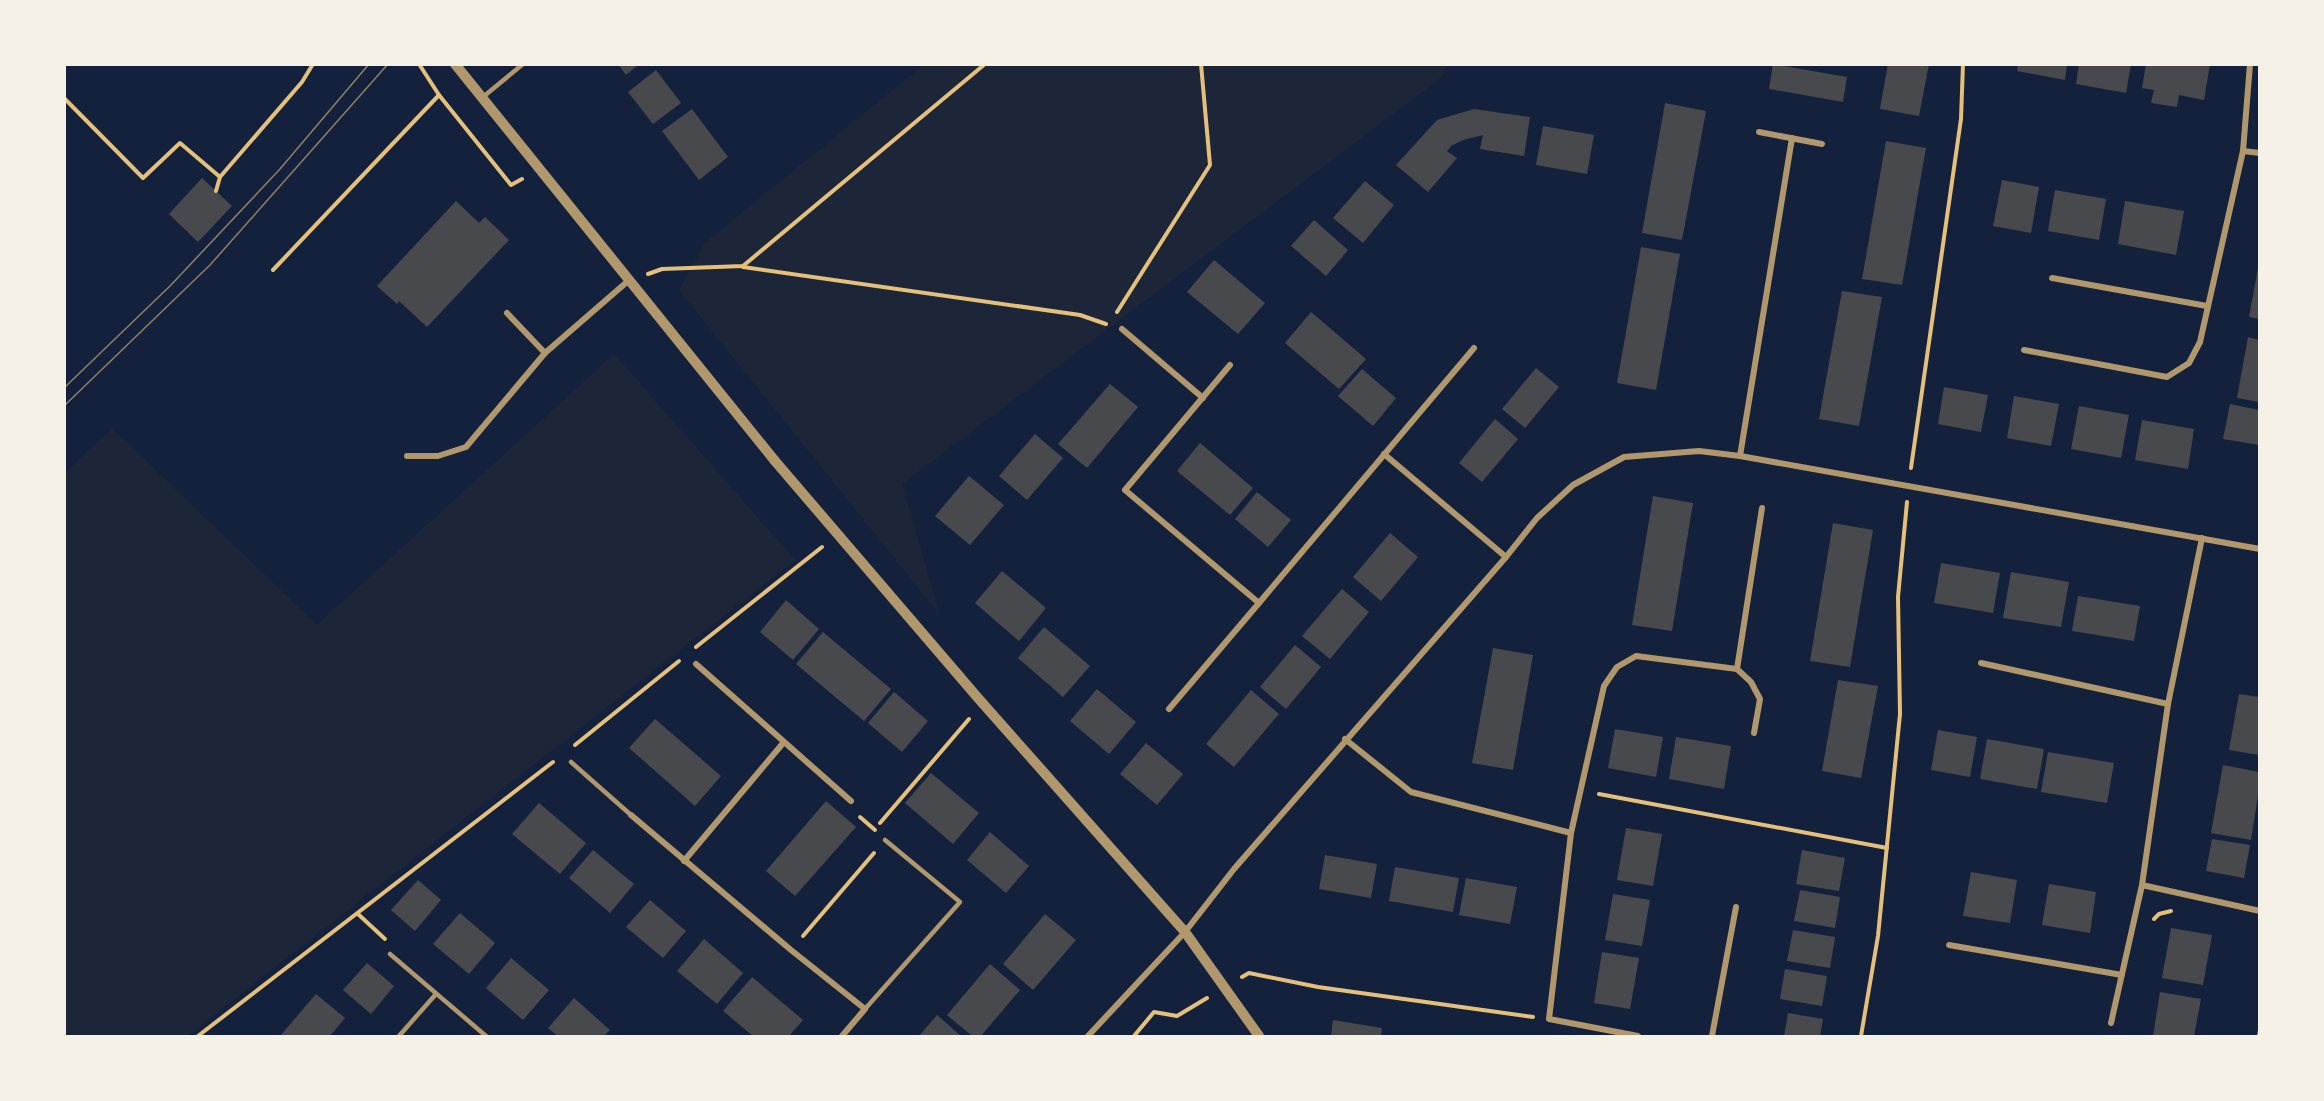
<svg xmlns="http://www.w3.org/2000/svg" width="2324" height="1101" font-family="'Exo 2',sans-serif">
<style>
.green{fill:#1d2539}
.building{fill:#48494c}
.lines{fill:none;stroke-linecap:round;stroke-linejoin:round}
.path{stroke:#e5c07b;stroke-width:4}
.service{stroke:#b1986c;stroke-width:4.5}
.minor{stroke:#b1986c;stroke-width:6}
.tertiary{stroke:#b1986c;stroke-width:10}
.tram{stroke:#918062;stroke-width:1.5}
</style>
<rect width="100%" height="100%" fill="#14213d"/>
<!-- green -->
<g class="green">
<path d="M923,65H1447L1442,77L902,484L940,615L679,290L705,243Z"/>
<path d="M614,354L795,560L187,1036H65V473L112,428L317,625Z"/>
</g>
<!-- building -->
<g class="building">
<path d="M618,64H639L626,75Z"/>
<path d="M1773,64L1847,77L1843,102L1769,89Z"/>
<path d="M1888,64H1929L1919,116L1880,109Z"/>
<path d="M2018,64H2067L2065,80L2017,71Z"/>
<path d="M2079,64H2131L2126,93L2076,84Z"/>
<path d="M2146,64H2210L2204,100L2179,95L2177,107L2151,103L2154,90L2142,88Z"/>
<path d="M656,70L681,103L653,124L628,92Z"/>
<path d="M1665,103L1706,111L1682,240L1642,233Z"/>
<path d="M692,109L728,157L699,180L662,131Z"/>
<path d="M1474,109L1530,117L1524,156L1480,149L1483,135L1463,140L1451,146L1447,151L1457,158L1428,192L1396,165L1437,120Z"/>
<path d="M1543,126L1594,135L1587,174L1536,165Z"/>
<path d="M1886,141L1926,148L1902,285L1862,279Z"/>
<path d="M202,178L232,206L198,242L169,214Z"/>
<path d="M2002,180L2039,187L2031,233L1993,226Z"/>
<path d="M1365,181L1394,205L1363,243L1333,218Z"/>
<path d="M2055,190L2106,199L2099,240L2048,231Z"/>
<path d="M456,201L479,223L485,217L509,240L427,327L399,301L397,304L377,286Z"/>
<path d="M2125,201L2184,211L2176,255L2118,244Z"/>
<path d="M1314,220L1348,250L1326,276L1291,246Z"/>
<path d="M1641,247L1680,254L1656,390L1617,383Z"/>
<path d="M1214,260L1265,303L1238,334L1187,292Z"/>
<path d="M2258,268H2259V319L2249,317Z"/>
<path d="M1842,291L1882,297L1859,426L1819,419Z"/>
<path d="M1311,312L1366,359L1339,389L1285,343Z"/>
<path d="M2248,337L2259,340V402L2237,398Z"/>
<path d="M1536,368L1559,387L1525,428L1502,409Z"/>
<path d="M1362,369L1396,398L1373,426L1338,396Z"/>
<path d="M1110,384L1138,407L1087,468L1058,444Z"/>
<path d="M1944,387L1988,395L1981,432L1938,424Z"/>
<path d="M2014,396L2059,404L2051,446L2007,438Z"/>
<path d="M2230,404L2259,410V445L2223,439Z"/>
<path d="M2079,406L2129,415L2121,458L2071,449Z"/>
<path d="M1495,419L1518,439L1482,482L1459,463Z"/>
<path d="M2142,420L2194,429L2188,469L2135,460Z"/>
<path d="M1035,434L1063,458L1027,500L999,476Z"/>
<path d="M1200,443L1253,488L1230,515L1177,471Z"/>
<path d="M969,476L1004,505L970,545L935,516Z"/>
<path d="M1257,492L1291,520L1268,547L1235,519Z"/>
<path d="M1653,496L1693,503L1672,631L1632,625Z"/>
<path d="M1833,523L1873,530L1850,667L1810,661Z"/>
<path d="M1390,533L1418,557L1381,601L1353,577Z"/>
<path d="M1941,563L2000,573L1993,613L1934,603Z"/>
<path d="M1002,571L1046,608L1019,641L975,603Z"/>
<path d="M2011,572L2069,582L2061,627L2003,618Z"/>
<path d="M1342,589L1369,612L1330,659L1302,636Z"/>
<path d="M2078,596L2140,606L2134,641L2072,631Z"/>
<path d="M786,600L819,629L793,660L760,632Z"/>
<path d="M1044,627L1090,666L1063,697L1018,658Z"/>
<path d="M823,632L891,689L864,721L796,664Z"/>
<path d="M1295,645L1321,667L1286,709L1260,687Z"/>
<path d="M1493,648L1533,655L1513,770L1472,763Z"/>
<path d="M1838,680L1878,686L1861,778L1822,771Z"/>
<path d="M1097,689L1136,722L1109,754L1070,721Z"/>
<path d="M1251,690L1279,714L1234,767L1206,744Z"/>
<path d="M894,692L928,721L902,752L868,723Z"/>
<path d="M2239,694L2259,697V755L2229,750Z"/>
<path d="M655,719L721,776L695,806L629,748Z"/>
<path d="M1615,729L1663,737L1656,777L1608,768Z"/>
<path d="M1938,730L1977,737L1970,777L1931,770Z"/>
<path d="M1676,737L1731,746L1724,789L1669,779Z"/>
<path d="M1987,739L2044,749L2037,789L1980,779Z"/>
<path d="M1146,743L1183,774L1157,805L1120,774Z"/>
<path d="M2048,752L2114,763L2107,803L2041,792Z"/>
<path d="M2223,765L2259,772V789L2251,840L2211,833Z"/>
<path d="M931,773L979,813L953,844L905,803Z"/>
<path d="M826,801L856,827L795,896L766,871Z"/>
<path d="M539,803L586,843L560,874L512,834Z"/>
<path d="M1626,828L1662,834L1653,886L1617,880Z"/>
<path d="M990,832L1029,866L1006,893L967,860Z"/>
<path d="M2212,839L2250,845L2244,878L2206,871Z"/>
<path d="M593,850L634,884L610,913L569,878Z"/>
<path d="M1802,850L1845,858L1839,891L1796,884Z"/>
<path d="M1325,855L1377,864L1371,898L1319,889Z"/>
<path d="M1395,867L1459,878L1453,912L1389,901Z"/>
<path d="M1971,872L2017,880L2010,923L1963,916Z"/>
<path d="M1466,878L1517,887L1510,924L1459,915Z"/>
<path d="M418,880L441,900L415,931L391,910Z"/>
<path d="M2049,884L2096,892L2090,933L2042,925Z"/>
<path d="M1800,890L1840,897L1835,928L1794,921Z"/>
<path d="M1613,894L1650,900L1642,946L1605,940Z"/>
<path d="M650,900L686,931L663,958L626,927Z"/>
<path d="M460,913L495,943L469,974L433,944Z"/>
<path d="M1045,914L1076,940L1033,990L1003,964Z"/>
<path d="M2171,928L2212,935L2203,985L2162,978Z"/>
<path d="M1793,930L1835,937L1830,968L1787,961Z"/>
<path d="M704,939L743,973L717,1004L677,971Z"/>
<path d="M1602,952L1639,958L1630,1009L1594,1003Z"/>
<path d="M511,958L549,990L523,1020L486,988Z"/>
<path d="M367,963L394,986L371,1014L343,990Z"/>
<path d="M990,964L1020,990L981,1036H972L947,1015Z"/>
<path d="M1785,969L1827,976L1822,1006L1780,999Z"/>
<path d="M752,977L803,1020L789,1036H753L723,1011Z"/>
<path d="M2160,992L2201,999L2194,1036H2153Z"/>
<path d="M316,994L345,1018L330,1036H280Z"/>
<path d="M574,998L610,1030L604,1036H558L548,1028Z"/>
<path d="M1788,1013L1823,1019L1820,1036H1784Z"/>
<path d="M937,1015L961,1036H919Z"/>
<path d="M1333,1020L1382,1028L1381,1036H1331Z"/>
</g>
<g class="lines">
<!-- path -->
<g class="path">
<path d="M419,64L439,95"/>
<path d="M64,98L143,178L180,143L220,177"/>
<path d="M216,191L220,177L302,82L313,64"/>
<path d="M743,267L1080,315L1106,324"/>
<path d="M273,270L439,95L511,185L522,179"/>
<path d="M648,274L662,269L743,266L985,64"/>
<path d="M1117,312L1210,165L1201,64"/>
<path d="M1911,468L1961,119L1963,64"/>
<path d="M696,647L822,547"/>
<path d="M575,745L679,661"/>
<path d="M1599,794L1887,848"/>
<path d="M860,817L875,830"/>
<path d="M880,823L969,719"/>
<path d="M358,914L385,939"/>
<path d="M2154,919L2159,914L2171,911"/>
<path d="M803,936L874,853"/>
<path d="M1242,977L1249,973L1318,987L1533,1017"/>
<path d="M198,1036L553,762"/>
<path d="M1134,1036L1154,1012L1177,1016L1207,998"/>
<path d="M1861,1036L1878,936L1900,714L1898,597L1907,502"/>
<path d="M2259,1036L2260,1030"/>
</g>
<!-- service -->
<g class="service">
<path d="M483,97L523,64"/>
<path d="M571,762L631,815"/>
<path d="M390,954L486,1036"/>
<path d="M865,1009L960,902L885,840"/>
<path d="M399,1036L436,994"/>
</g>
<!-- minor -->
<g class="minor">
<path d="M1759,132L1822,144"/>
<path d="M2243,151L2260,153"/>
<path d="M2052,278L2207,306"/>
<path d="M507,313L545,353"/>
<path d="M1122,329L1203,398"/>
<path d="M2024,350L2167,377L2189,363L2200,342L2243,151L2250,64"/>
<path d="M1230,365L1125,490L1259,603L1474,348"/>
<path d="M1384,454L1506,557"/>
<path d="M407,456H438L466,447L545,353L628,281"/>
<path d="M1740,456L1792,138"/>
<path d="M1981,663L2168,704"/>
<path d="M696,664L851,801"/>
<path d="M1737,669L1762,508"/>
<path d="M1169,709L1259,603"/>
<path d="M1345,739L1411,792L1571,833"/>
<path d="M631,815L791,950L865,1009L842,1036"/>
<path d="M684,861L784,742"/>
<path d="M2142,885L2168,704L2202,538"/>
<path d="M1949,945L2122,975"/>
<path d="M2111,1023L2142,885L2260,911"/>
<path d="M1088,1036L1185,932L1234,869L1506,557L1537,518L1573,485L1624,457L1699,451L1740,456L2260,549"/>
<path d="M1638,1036L1549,1019L1571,833L1604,686L1617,667L1636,656L1737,669L1751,682L1760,699L1754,733"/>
<path d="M1712,1036L1736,907"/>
</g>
<!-- tertiary -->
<path class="tertiary" d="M455,64L775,461L978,698L1185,932L1259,1036"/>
<!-- tram -->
<g class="tram">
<path d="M64,388L171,285L280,169L369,64"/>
<path d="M64,406L210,265L388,64"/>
</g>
</g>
<!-- border -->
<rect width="2324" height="1101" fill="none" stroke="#f6f1e7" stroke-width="132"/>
</svg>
